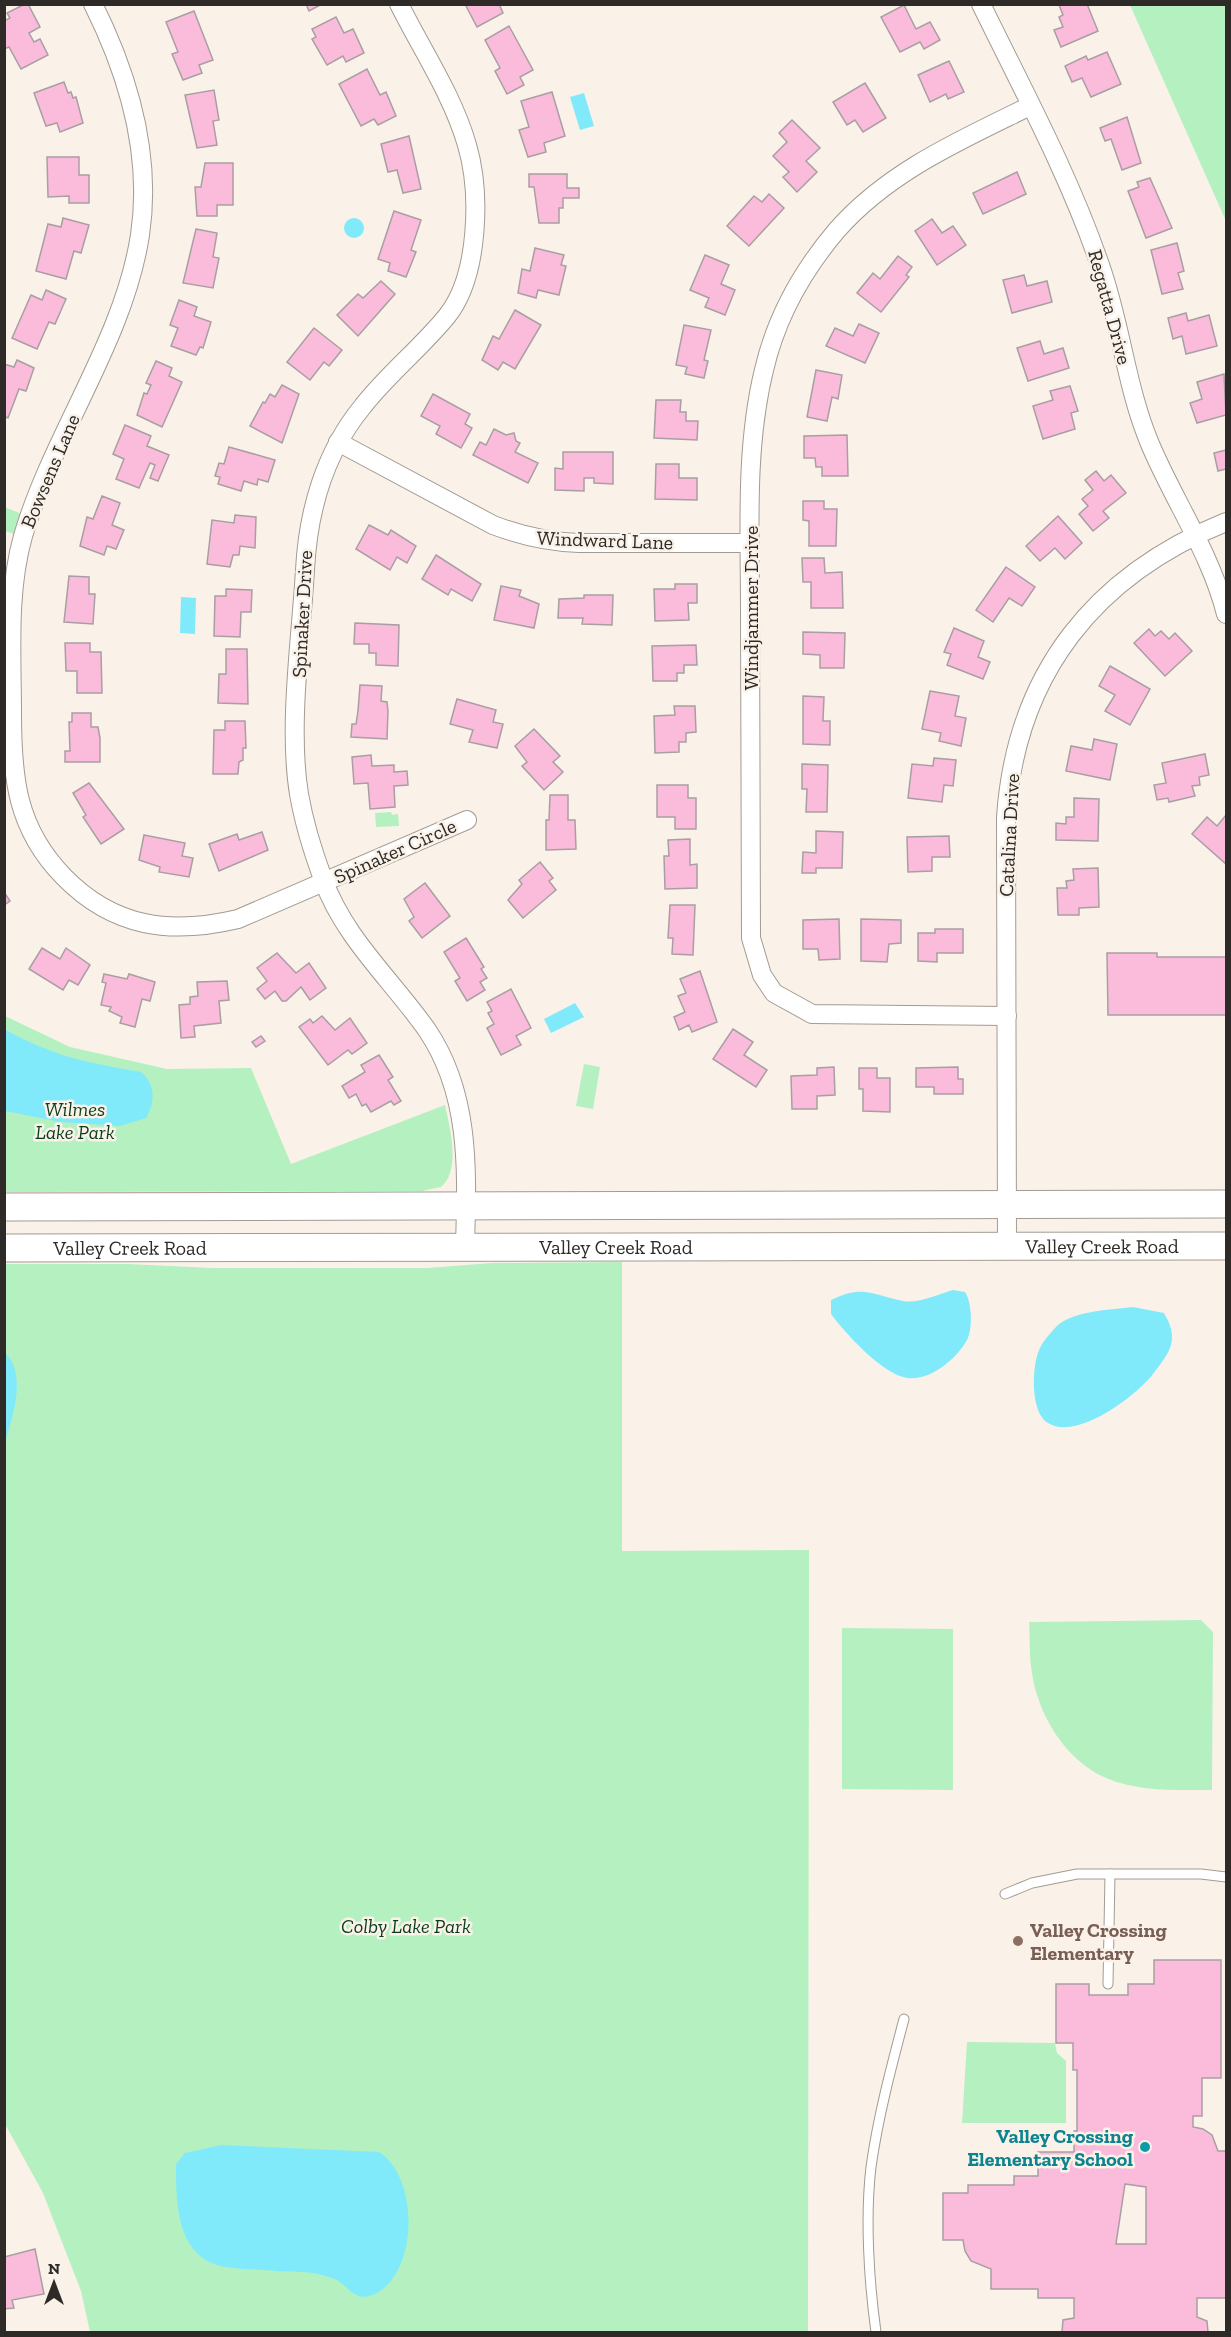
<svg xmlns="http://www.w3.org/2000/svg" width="1231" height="2337" font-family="'Zilla Slab',serif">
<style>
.green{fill:#b5f0c0}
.water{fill:#80eafb}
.building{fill:#fabcda;stroke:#a99ea3;stroke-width:1.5;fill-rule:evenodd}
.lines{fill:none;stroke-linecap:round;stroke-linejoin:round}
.service-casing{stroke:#a29b92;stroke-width:11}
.minor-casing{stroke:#a29b92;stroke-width:20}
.secondary-casing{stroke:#a29b92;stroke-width:29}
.service{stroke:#fff;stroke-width:9}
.minor{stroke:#fff;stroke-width:18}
.secondary{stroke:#fff;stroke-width:27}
.education-dot{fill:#8d6e63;stroke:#faf2e8;stroke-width:2}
.culture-dot{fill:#0f9aa8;stroke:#faf2e8;stroke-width:2}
.labels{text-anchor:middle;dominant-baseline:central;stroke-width:5;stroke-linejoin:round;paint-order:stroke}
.street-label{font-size:20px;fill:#2d2a27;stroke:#faf2e8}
.park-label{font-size:20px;font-style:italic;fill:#093d1b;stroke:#faf2e8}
.education-label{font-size:20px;font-weight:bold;fill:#785e54;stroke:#faf2e8;text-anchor:start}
.culture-label{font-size:20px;font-weight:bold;fill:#0d838f;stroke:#faf2e8;text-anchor:end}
</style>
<rect width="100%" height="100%" fill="#faf2e8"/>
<!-- green -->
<g class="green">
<path d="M1130,5H1226V221Z"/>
<path d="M4,507L30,517L23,537L5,531Z"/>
<path d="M391,812L392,815L398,814L399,826L376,827L375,813Z"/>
<path d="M5,1016L70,1047L167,1069L251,1068L291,1164L445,1105C450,1128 461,1170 441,1187L422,1191L5,1192Z"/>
<path d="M584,1064L600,1067L593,1109L576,1106Z"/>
<path d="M622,1262V1551L809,1550L808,2332H90L81,2291L43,2193L5,2124L4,1264H127L213,1268H428L492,1263Z"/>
<path d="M1201,1620L1213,1632L1212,1790C1177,1790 1139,1792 1106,1778C1066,1761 1038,1715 1032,1673C1029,1656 1030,1638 1029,1622Z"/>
<path d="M842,1628L953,1629V1790L842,1789Z"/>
<path d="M967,2042L1055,2043L1057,2053L1066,2061V2123H962Z"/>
</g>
<!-- water -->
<g class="water">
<path d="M584,93L594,126L580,130L570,97Z"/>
<circle cx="354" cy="228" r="10"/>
<path d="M181,597L196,598L195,634L180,633Z"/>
<path d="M575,1003L584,1017L551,1033L544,1019Z"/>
<path d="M4,1029C55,1057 85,1062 141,1072C155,1084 156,1102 146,1118L120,1126L61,1122L5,1111Z"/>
<path d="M953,1290L965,1292C972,1302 973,1329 967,1340C956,1360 927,1384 903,1377C880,1371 845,1333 831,1314V1300C863,1284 873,1295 903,1301C918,1304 939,1294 953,1290Z"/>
<path d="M1133,1307L1164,1313C1180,1340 1170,1352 1153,1374C1136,1396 1077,1441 1048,1423C1030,1413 1031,1363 1041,1346C1044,1340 1053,1330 1058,1325C1077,1310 1111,1310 1133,1307Z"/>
<path d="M5,1353C27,1373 13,1417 5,1442Z"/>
<path d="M221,2145L379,2152C419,2177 419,2272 375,2294C358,2302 351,2291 340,2282C335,2278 325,2276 318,2274C305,2271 291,2272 277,2271C260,2269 229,2270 214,2264C175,2249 176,2197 176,2164L185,2153Z"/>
</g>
<!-- building -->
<g class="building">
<path d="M25,4H28L40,27L29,33L34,42L40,39L48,55L21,69L9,47L4,49V21L10,18L7,13Z"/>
<path d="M306,4H322L309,11Z"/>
<path d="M465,4H499L503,13L477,27Z"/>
<path d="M1087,4L1098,31L1061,47L1054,30L1063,27L1059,17L1063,15L1059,5Z"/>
<path d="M904,5L916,29L930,22L940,40L924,49L920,42L900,52L881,17Z"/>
<path d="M194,11L213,60L199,65L202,73L183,80L172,54L178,52L166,22Z"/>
<path d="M336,17L344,33L353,29L364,53L346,62L343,56L327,65L312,39L316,37L312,29Z"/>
<path d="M509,26L533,70L520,77L524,85L507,94L495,71L500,68L485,40Z"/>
<path d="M1107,52L1121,84L1091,97L1082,78L1072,82L1065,66L1086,56L1088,60Z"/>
<path d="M949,61L964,92L948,99L946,94L930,102L918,75Z"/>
<path d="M367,69L380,95L386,92L396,116L378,125L374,119L361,126L339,84Z"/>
<path d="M64,82L68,93L71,92L73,98L76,97L83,123L60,132L57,123L46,126L34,93Z"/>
<path d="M865,83L886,118L863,132L855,120L847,125L833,102Z"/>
<path d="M214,90L219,120L213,121L217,145L197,148L185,95Z"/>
<path d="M552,92L565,136L544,143L546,152L528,157L519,130L529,127L521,101Z"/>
<path d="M1127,117L1141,163L1122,170L1111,139L1105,141L1100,128Z"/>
<path d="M792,120L820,148L806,161L817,172L797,192L783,177L789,172L773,156L787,142L779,133Z"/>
<path d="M409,136L421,189L403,193L397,170L388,172L381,144Z"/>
<path d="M47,157H79V175H89V203H69V196L48,197Z"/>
<path d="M205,163H233V205H217V216H197L195,187H201Z"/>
<path d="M1017,172L1026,194L983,214L973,193Z"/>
<path d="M529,174H567V188H579V198H563V208H559V223H539L534,187H529Z"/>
<path d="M1150,178L1172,228L1146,238L1128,191L1139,187L1137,182Z"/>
<path d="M769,194L784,208L749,246L727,226L754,196L762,202Z"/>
<path d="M394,211L421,220L411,250L416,252L406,277L388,271L390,263L378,259Z"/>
<path d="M63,218L89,225L81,253L74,251L66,279L36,271L48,224L61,227Z"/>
<path d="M932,219L942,233L953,226L966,245L937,265L915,231Z"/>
<path d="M196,229L217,233L213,257L219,258L213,288L183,283Z"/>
<path d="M1177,243L1184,271L1178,273L1183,289L1162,294L1151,250Z"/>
<path d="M535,248L564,255L561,265L566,266L559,295L538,290L536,298L518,293L522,269L530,271Z"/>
<path d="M705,255L729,265L721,284L735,290L725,315L705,307L709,298L690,290Z"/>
<path d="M898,256L912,267L906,275L909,277L881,312L857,293L873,273L880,279Z"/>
<path d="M1024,275L1027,286L1047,281L1052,302L1012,313L1003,280Z"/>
<path d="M381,281L395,294L358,336L337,315L358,294L363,298Z"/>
<path d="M46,290L66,299L55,324L49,322L37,349L12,338L31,295L42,300Z"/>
<path d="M179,300L197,307L194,316L211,322L203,348L200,347L196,355L171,346L178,328L170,325Z"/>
<path d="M515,310L541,325L515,369L503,362L498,370L482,360L493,336L499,339Z"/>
<path d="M1186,313L1188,321L1209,315L1217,346L1186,354L1182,336L1173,339L1168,318Z"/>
<path d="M859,324L879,333L865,363L826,346L835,328L853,336Z"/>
<path d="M684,325L711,330L704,360L708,361L704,378L685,374L687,367L676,365Z"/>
<path d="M314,328L342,350L329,366L324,362L310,380L287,362Z"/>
<path d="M1040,341L1044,354L1063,348L1069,368L1028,381L1017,348Z"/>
<path d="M17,360L34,368L26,391L19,389L8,418L4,416V364L14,367Z"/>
<path d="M156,361L172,368L169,376L182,382L162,427L137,415L144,393L147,394L151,385L146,383Z"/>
<path d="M816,370L842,375L838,399L832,397L827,421L807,417Z"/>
<path d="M1224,374L1226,415L1197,423L1190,403L1202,399L1197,382Z"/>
<path d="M282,385L299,394L282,443L250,426L263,402L265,403L270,394L275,397Z"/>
<path d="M1070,386L1078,411L1071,413L1075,429L1043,439L1033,406L1053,400L1050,391Z"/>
<path d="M433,394L470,414L465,424L472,428L461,448L436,434L440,426L421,416Z"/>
<path d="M656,400H681L680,412H686V421H698L697,440L654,438Z"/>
<path d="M125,425L151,436L147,446L169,455L158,481L150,478L155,465L150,463L139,488L116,479L124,459L113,454Z"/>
<path d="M494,429L506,435L514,433L516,441L520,443L515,452L538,463L528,483L473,455L480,442L486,445Z"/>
<path d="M847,435L848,476H822V467H816L815,458H804V436Z"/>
<path d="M229,447L275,460L268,482L258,479L257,485L244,481L241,491L218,484L220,477L215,476L219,463L224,464Z"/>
<path d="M1226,450V469L1218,471L1214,453Z"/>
<path d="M563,452H613V484L594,483V478H584V491L555,490V468L563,469Z"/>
<path d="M656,464H679V478H697V500L655,499Z"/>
<path d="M1096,471L1104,481L1111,475L1126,493L1103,511L1109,518L1093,531L1079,514L1088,506L1082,499L1093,490L1085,480Z"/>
<path d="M102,496L120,503L112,525L124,530L116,549L107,546L104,555L80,546L87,517L93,519Z"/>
<path d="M803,501H824V509H837L836,546H809V521L803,520Z"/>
<path d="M235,515L256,517L255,548L240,546L239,555H233L230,567L207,564L212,520L234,523Z"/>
<path d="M1058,516L1082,543L1065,559L1055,548L1040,561L1026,546Z"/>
<path d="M369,525L388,535L391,530L416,546L407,563L397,557L390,570L356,549Z"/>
<path d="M436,555L481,584L472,601L451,589L448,595L422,579Z"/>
<path d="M802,558H824L825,573L842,572L843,608H811V582H803Z"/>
<path d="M1006,567L1035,587L1022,606L1009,598L993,622L976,610Z"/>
<path d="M69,576L89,577V594H95L93,624L64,622Z"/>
<path d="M675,584H697V603H688L689,620L655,621L654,589H675Z"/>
<path d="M501,586L521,590L519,596L539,604L534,628L494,620Z"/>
<path d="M226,589L252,590L251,612H241L240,637L214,636L215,596H226Z"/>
<path d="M584,595H613L612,625L582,624L583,618H558L559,599L584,598Z"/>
<path d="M355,623L399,625L398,666L376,665V653H369V644H354Z"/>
<path d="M954,628L984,641L978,657L990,662L983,679L947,665L951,654L944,652Z"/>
<path d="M1149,629L1155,636L1161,631L1169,639L1175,633L1192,651L1165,676L1134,643Z"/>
<path d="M803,632L845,633L844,668H820V655L803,654Z"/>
<path d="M65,643H90V652H101L102,693H77V671H66Z"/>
<path d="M696,645L697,665H684V673H677V681H653L652,646Z"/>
<path d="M226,649H247L248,704L218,703L219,674H226Z"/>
<path d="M1110,666L1150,689L1130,725L1105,711L1115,695L1099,686Z"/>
<path d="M360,685L382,686L381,701L387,702L388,711L387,739L351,737L352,724H356L358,711Z"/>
<path d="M930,691L959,696L955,716L966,718L961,746L939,741L941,733L922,729Z"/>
<path d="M803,696L824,697L823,721H830V745L803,744Z"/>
<path d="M457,699L496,710L493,722L503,724L497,748L469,742L473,730L450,724Z"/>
<path d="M674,706H695L696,732L686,733V742H679V752L655,753L654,716L675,715Z"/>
<path d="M72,713H91V727H98L100,738V762H65V751H70L69,722H72Z"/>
<path d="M225,721H245L246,748H243V760L239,762L238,774H213L214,730H225Z"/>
<path d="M534,729L560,756L553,762L563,772L544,790L522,766L527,762L515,746Z"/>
<path d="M1094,739L1117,744L1110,780L1066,771L1071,746L1092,750Z"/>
<path d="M1205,754L1209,775L1199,777L1200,785L1192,786L1195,796L1169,802L1168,798L1157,800L1154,785L1166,783L1162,763Z"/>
<path d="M371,755L372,766L394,765V772L407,771L408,785L394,786L395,807L370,809L368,783L354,784L352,757Z"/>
<path d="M934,758L956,760L953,786L944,785L942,802L908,798L912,764L933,766Z"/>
<path d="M802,764L828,765L827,812H806L807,789H802Z"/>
<path d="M89,783L124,829L101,844L83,817L86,815L73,793Z"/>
<path d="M657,785H688V798H696V829H675V817H657Z"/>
<path d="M550,795H568V820H575L576,849L546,850V820H549Z"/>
<path d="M1074,798L1099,799L1098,841L1056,840V823L1066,824V817H1074Z"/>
<path d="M1226,815V864L1192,834L1207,817L1217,826Z"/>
<path d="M816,831L843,832L842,868H816V873H802L803,852L816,853Z"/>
<path d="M262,832L268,850L219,871L209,844L237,834L239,840Z"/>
<path d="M144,835L185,843L182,856L193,858L189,877L159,872L160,867L139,860Z"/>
<path d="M949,836L950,857H932V871L908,872L907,837Z"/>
<path d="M690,839V865L697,864V888L665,889L664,856H669L668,840Z"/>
<path d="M540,862L553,878L549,881L556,890L523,918L508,900L522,884L519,880Z"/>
<path d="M1098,868L1099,907L1079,908V915H1058L1057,888H1067L1066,881L1074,880L1073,869Z"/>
<path d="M425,883L450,916L422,938L409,921L414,917L404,899Z"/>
<path d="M4,892L10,901L4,905Z"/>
<path d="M670,905H695L693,955L672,954L673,938H668Z"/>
<path d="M839,919L840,959L819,960L818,949H803V920Z"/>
<path d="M861,919L901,920V943L889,944L887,962L861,961Z"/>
<path d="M935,929H963V953H937V962L918,961V933H935Z"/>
<path d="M466,938L484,967L481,969L487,978L480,982L485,990L467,1001L455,981L460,978L444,952Z"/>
<path d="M42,948L60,959L66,948L90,965L78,985L69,980L63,990L29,969Z"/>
<path d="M277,953L296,973L309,963L326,988L310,1000L301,987L286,1001H282L275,991L265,999L257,989L267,981L257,968Z"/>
<path d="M1107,953H1157V957H1226V1015H1108Z"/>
<path d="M700,971L717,1022L692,1032L689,1025L679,1030L674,1017L685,1012L678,996L686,993L680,979Z"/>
<path d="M104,974L127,979L129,974L155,982L150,1001L142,999L135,1027L120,1023L122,1017L109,1011L111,1007L101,1005L106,983L102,982Z"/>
<path d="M227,981L229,1000L219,1001L221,1023L194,1026L195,1037L181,1038L179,1005L190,1004V997L198,996L197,982Z"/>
<path d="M511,989L531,1028L516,1036L521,1045L501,1055L487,1028L494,1024L488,1013L492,1011L487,1002Z"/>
<path d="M322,1016L335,1030L350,1018L367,1043L352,1054L348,1050L328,1065L299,1027L310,1019L313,1023Z"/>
<path d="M733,1029L753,1042L744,1055L767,1070L756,1087L713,1059Z"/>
<path d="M261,1036L265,1041L256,1047L252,1042Z"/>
<path d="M379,1055L393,1077L388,1080L401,1101L394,1105L391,1101L371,1112L366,1104L362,1106L356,1094L349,1098L342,1086L365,1072L361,1065Z"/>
<path d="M834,1067L835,1095L817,1096V1109H792L791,1076L817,1075V1068Z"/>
<path d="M958,1067V1079H963V1094H934V1087H916V1068Z"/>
<path d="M859,1068H877V1078H890V1112L863,1111V1089H859Z"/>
<path d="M1154,1960H1221V2078H1202V2116H1193V2127L1203,2129L1212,2135L1218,2151H1226V2298H1197V2317L1207,2321L1208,2332H1062L1063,2320L1074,2318V2298H1038V2289H991V2269L971,2261L965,2251L963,2240H943V2193H968V2185H1014V2176H1038V2152H1074V2131H1077V2070H1073V2043H1056V1984H1089V1995H1128V1984H1154ZM1125,2184L1146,2187V2244H1116Z"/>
<path d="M35,2249L44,2294L12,2300L14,2308L4,2309V2257Z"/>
</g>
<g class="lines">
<!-- service casing -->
<g class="service-casing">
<g id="service">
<path d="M1005,1894L1032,1883L1077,1874H1201L1226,1877"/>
<path d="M1108,1984L1110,1874"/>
<path d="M876,2332C869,2282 865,2218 871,2167C878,2117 891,2068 904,2019"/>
</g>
</g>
<!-- minor casing -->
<g class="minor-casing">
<g id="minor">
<path d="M93,4C129,76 152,155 140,235C124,340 53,434 23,536C7,593 12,654 12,713C12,777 16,828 64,877C114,928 171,935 238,919L467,820"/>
<path d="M399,4C422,50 453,96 467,145C481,193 479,276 447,316C421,348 388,374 363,406C325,452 308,511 305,570C301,639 288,727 299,794C304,823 313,852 323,879C344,938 392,980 427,1030C471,1095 467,1172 465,1247"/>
<path d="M981,4C1023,90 1069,175 1100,265C1121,324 1126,387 1150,444C1174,501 1211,554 1226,614"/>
<path d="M338,442L493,525C522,536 549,542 579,543H750"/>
<path d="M1007,1016L812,1014L774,993L762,975L751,938C751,829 751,720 750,610C750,531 745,447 764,370C776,318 803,270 837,230C889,171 961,140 1030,106"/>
<path d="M1007,1246L1006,817C1016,673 1095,575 1226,522"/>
</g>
</g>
<!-- secondary casing -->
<g class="secondary-casing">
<g id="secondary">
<path d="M4,1207L1226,1204"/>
<path id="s1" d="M4,1248L1226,1246"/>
</g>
</g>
<!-- service -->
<use href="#service" class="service"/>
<!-- minor -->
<use href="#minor" class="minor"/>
<!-- secondary -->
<use href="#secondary" class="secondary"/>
</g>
<!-- markers -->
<circle class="education-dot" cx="1018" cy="1941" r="6"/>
<circle class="culture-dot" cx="1145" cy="2147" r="6"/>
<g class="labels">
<!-- street labels -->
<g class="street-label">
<text transform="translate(1110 307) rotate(75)">Regatta Drive</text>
<text transform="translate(50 471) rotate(-67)">Bowsens Lane</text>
<text transform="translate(605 540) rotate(2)">Windward Lane</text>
<text transform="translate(751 608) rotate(-90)">Windjammer Drive</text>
<text transform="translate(302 614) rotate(-87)">Spinaker Drive</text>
<text transform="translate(1009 835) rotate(-87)">Catalina Drive</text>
<text transform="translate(395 851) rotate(-24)">Spinaker Circle</text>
<text stroke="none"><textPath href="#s1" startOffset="1098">Valley Creek Road</textPath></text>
<text stroke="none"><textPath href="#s1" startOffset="612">Valley Creek Road</textPath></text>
<text stroke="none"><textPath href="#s1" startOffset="126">Valley Creek Road</textPath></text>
</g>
<!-- park labels -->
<g class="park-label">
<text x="75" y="1109">Wilmes<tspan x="75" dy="23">Lake Park</tspan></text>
<text x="406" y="1926">Colby Lake Park</text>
</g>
<!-- education labels -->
<g class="education-label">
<text x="1030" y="1930">Valley Crossing<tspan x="1030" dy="23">Elementary</tspan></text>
</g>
<!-- culture labels -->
<g class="culture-label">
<text x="1133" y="2136">Valley Crossing<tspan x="1133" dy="23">Elementary School</tspan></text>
</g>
</g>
<!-- border -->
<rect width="1231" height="2337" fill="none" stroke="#2d2a27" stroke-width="12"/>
<!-- north arrow -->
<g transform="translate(54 2283)" stroke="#faf2e8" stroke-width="4.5" paint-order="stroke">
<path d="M0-4.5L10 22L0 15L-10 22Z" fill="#2d2a27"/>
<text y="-9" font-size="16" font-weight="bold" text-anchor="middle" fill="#2d2a27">N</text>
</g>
</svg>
